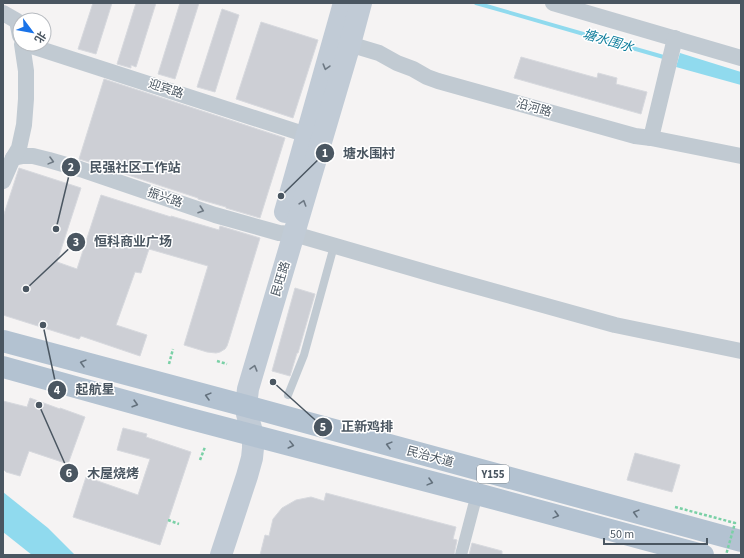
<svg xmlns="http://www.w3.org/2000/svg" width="744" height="558" font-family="'Source Sans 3','Noto Sans SC',sans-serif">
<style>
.water{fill:#90daee}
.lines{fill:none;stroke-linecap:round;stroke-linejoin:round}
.stream{stroke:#90daee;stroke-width:4}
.building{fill:#cdcfd5;stroke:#d7d9de}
.path{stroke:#7ad0a6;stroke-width:2.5;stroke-dasharray:3 2;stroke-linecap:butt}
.service{stroke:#c1cad2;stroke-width:8}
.pedestrian{stroke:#c1cad2;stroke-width:12}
.minor{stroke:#c1cad2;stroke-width:16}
.secondary{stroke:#c1cbd6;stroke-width:22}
.primary{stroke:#b3c2d1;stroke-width:22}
.path-bridge{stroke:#7ad0a6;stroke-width:2.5;stroke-dasharray:3 2;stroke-linecap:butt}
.oneway{stroke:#6e7984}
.oneway2{stroke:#6e7983}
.oneway3{stroke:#64717d}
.labels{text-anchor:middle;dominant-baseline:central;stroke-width:3;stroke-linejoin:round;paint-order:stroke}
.shield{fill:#fff;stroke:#808990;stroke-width:1}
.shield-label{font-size:11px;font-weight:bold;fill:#4a5661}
.street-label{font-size:12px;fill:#4a5661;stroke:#fff}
.water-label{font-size:13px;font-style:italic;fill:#0c7c9b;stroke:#fff}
.leader{fill:none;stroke:#4a5661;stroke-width:1.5}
.callout-dot{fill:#4a5661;stroke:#fff;stroke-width:1.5}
.mark-label{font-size:12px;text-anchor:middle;font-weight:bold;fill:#fff}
.callout-label{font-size:13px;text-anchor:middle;font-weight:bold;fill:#4a5661;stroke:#fff;stroke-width:3;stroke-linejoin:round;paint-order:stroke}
</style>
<rect width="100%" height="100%" fill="#f5f3f3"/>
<!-- water -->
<g class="water">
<path d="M680,53L741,72V85L676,67Z"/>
<path d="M3,492L48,528L75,555H32L3,532Z"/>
</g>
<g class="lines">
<!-- stream -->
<path class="stream" d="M476,3L667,58"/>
</g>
<!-- building -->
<g class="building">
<path d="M93,3H112L96,54L78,49Z"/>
<path d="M136,3H156L136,67L131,65V68L117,64Z"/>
<path d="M180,3H199L175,79L158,74Z"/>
<path d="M222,9L239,15L215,92L197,87Z"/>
<path d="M261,22L318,40L293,118L236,99Z"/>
<path d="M521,57L597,78L598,73L617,78L616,84L647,92L641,114L514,78Z"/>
<path d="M104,79L285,138L260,218L226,208V207L198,199V198L119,172L120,171L79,159Z"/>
<path d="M19,168L81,188L57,262L77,269L101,195L171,217V216L219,230L220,226L260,238L229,340L227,346L225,349L220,352L216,353L207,352L184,345L208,266L149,249L141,273L135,272L116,325L147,335L140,356L81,336L79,339L3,315V217Z"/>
<path d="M295,288L315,294L298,353H297L290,376L272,371Z"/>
<path d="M30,398L60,409V408L85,417L68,464L29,451L20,476L6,472L3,469V401L27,407Z"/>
<path d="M123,428L147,434L146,437L191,452L160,545L73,517L86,477L138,495L150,459L117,450Z"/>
<path d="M635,453L680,465L672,492L627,480Z"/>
<path d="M326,493L456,527L453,539L457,540L454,555H260L265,535L269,536L273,519L282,508L296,500L311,497L324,501Z"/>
<path d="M472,543L502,551V555H469Z"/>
</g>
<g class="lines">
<!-- path -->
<g class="path">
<path d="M217,361L227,364"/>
<path d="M169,364L173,349"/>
<path d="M200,460L205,447"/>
<path d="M168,520L179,524"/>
</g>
<!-- service -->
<path class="service" d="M288,395L304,355L334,246"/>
<!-- pedestrian -->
<path class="pedestrian" d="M461,555L477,494"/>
<!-- minor -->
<g class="minor">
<path d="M553,3L741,58"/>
<path d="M3,13L17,21L20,36"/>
<path d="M339,41L379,53L397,63L413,69L427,77L438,81L635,136L651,138L741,156"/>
<path d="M25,44L307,135"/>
<path d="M651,138L675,38"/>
<path d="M13,158L23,156H33L49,160L80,169L215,215L279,233L294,234L439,276L615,325L741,351"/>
<path d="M3,181L13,158L19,148L24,125L26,99V71L22,44"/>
</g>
<!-- secondary -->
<g class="secondary">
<path d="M285,212L344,3"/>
<path d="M221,555L247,476L252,458L253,448V435L247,414L246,406L248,389L350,44L361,3"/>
</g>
<!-- primary -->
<g class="primary">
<path d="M3,341L246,406L741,541"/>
<path d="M3,367L187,418L477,494L703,555"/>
</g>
<!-- path-bridge -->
<path class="path-bridge" d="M675,507L735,523L726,555"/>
</g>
<!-- one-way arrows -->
<defs><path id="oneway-chevron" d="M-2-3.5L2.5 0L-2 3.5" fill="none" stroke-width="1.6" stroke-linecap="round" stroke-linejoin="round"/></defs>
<g class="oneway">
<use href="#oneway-chevron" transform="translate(326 67) rotate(106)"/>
<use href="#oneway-chevron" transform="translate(303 203) rotate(-73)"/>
<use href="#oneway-chevron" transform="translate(254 368) rotate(-74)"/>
</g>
<g class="oneway2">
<use href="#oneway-chevron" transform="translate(51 161) rotate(15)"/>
<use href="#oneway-chevron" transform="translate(201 210) rotate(19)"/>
</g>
<g class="oneway3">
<use href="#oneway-chevron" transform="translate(83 363) rotate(-165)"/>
<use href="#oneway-chevron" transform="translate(208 396) rotate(-165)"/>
<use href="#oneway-chevron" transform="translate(135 404) rotate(16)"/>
<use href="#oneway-chevron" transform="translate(291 445) rotate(14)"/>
<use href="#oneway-chevron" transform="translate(389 445) rotate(-165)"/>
<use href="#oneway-chevron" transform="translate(430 482) rotate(15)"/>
<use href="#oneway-chevron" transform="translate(636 513) rotate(-165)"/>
<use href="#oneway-chevron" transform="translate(556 515) rotate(15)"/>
</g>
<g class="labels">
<!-- shield labels -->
<rect class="shield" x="477" y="465" width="32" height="18" rx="3"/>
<g class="shield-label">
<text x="493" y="474">Y155</text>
</g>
<!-- street labels -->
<g class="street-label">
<text transform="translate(166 89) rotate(18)">迎宾路</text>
<text transform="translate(534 108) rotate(16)">沿河路</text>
<text transform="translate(165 198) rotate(19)">振兴路</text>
<text transform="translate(281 279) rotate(-73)">民旺路</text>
<text transform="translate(430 457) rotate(15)">民治大道</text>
</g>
<!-- water labels -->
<g class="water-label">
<text transform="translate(608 41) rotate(16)">塘水围水</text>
</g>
</g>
<!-- callouts -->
<path class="leader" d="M281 196L325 153M56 229L71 167M26 289L76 242M43 325L57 390M273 382L323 427M39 405L69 473"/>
<g class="callout-dot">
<circle cx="281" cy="196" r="4"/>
<circle cx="56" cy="229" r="4"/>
<circle cx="26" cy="289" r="4"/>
<circle cx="43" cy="325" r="4"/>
<circle cx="273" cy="382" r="4"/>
<circle cx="39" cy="405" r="4"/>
<circle cx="325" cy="153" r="10"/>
<circle cx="71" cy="167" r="10"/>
<circle cx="76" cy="242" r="10"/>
<circle cx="57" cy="390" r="10"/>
<circle cx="323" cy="427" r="10"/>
<circle cx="69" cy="473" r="10"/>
</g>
<g class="mark-label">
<text x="325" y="157">1</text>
<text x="71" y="171">2</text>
<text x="76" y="246">3</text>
<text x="57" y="394">4</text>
<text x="323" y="431">5</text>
<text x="69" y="477">6</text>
</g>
<g class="callout-label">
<text x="369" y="158">塘水围村</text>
<text x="135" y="172">民强社区工作站</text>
<text x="133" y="246">恒科商业广场</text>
<text x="95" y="394">起航星</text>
<text x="367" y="431">正新鸡排</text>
<text x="113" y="478">木屋烧烤</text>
</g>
<!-- border -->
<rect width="744" height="558" fill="none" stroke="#4a5661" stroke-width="8"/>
<!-- north arrow -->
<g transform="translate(32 32) rotate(122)"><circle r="19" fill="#ffffff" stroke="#b7bbc0"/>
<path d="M0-3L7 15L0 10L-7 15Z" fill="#1a73e8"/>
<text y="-6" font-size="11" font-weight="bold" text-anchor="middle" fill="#4a5661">北</text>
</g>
<!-- scale -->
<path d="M604 538v6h103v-6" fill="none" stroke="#4a5661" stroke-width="2"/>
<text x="610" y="538" font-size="12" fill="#4a5661" stroke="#ffffff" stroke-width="3" paint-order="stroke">50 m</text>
</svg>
